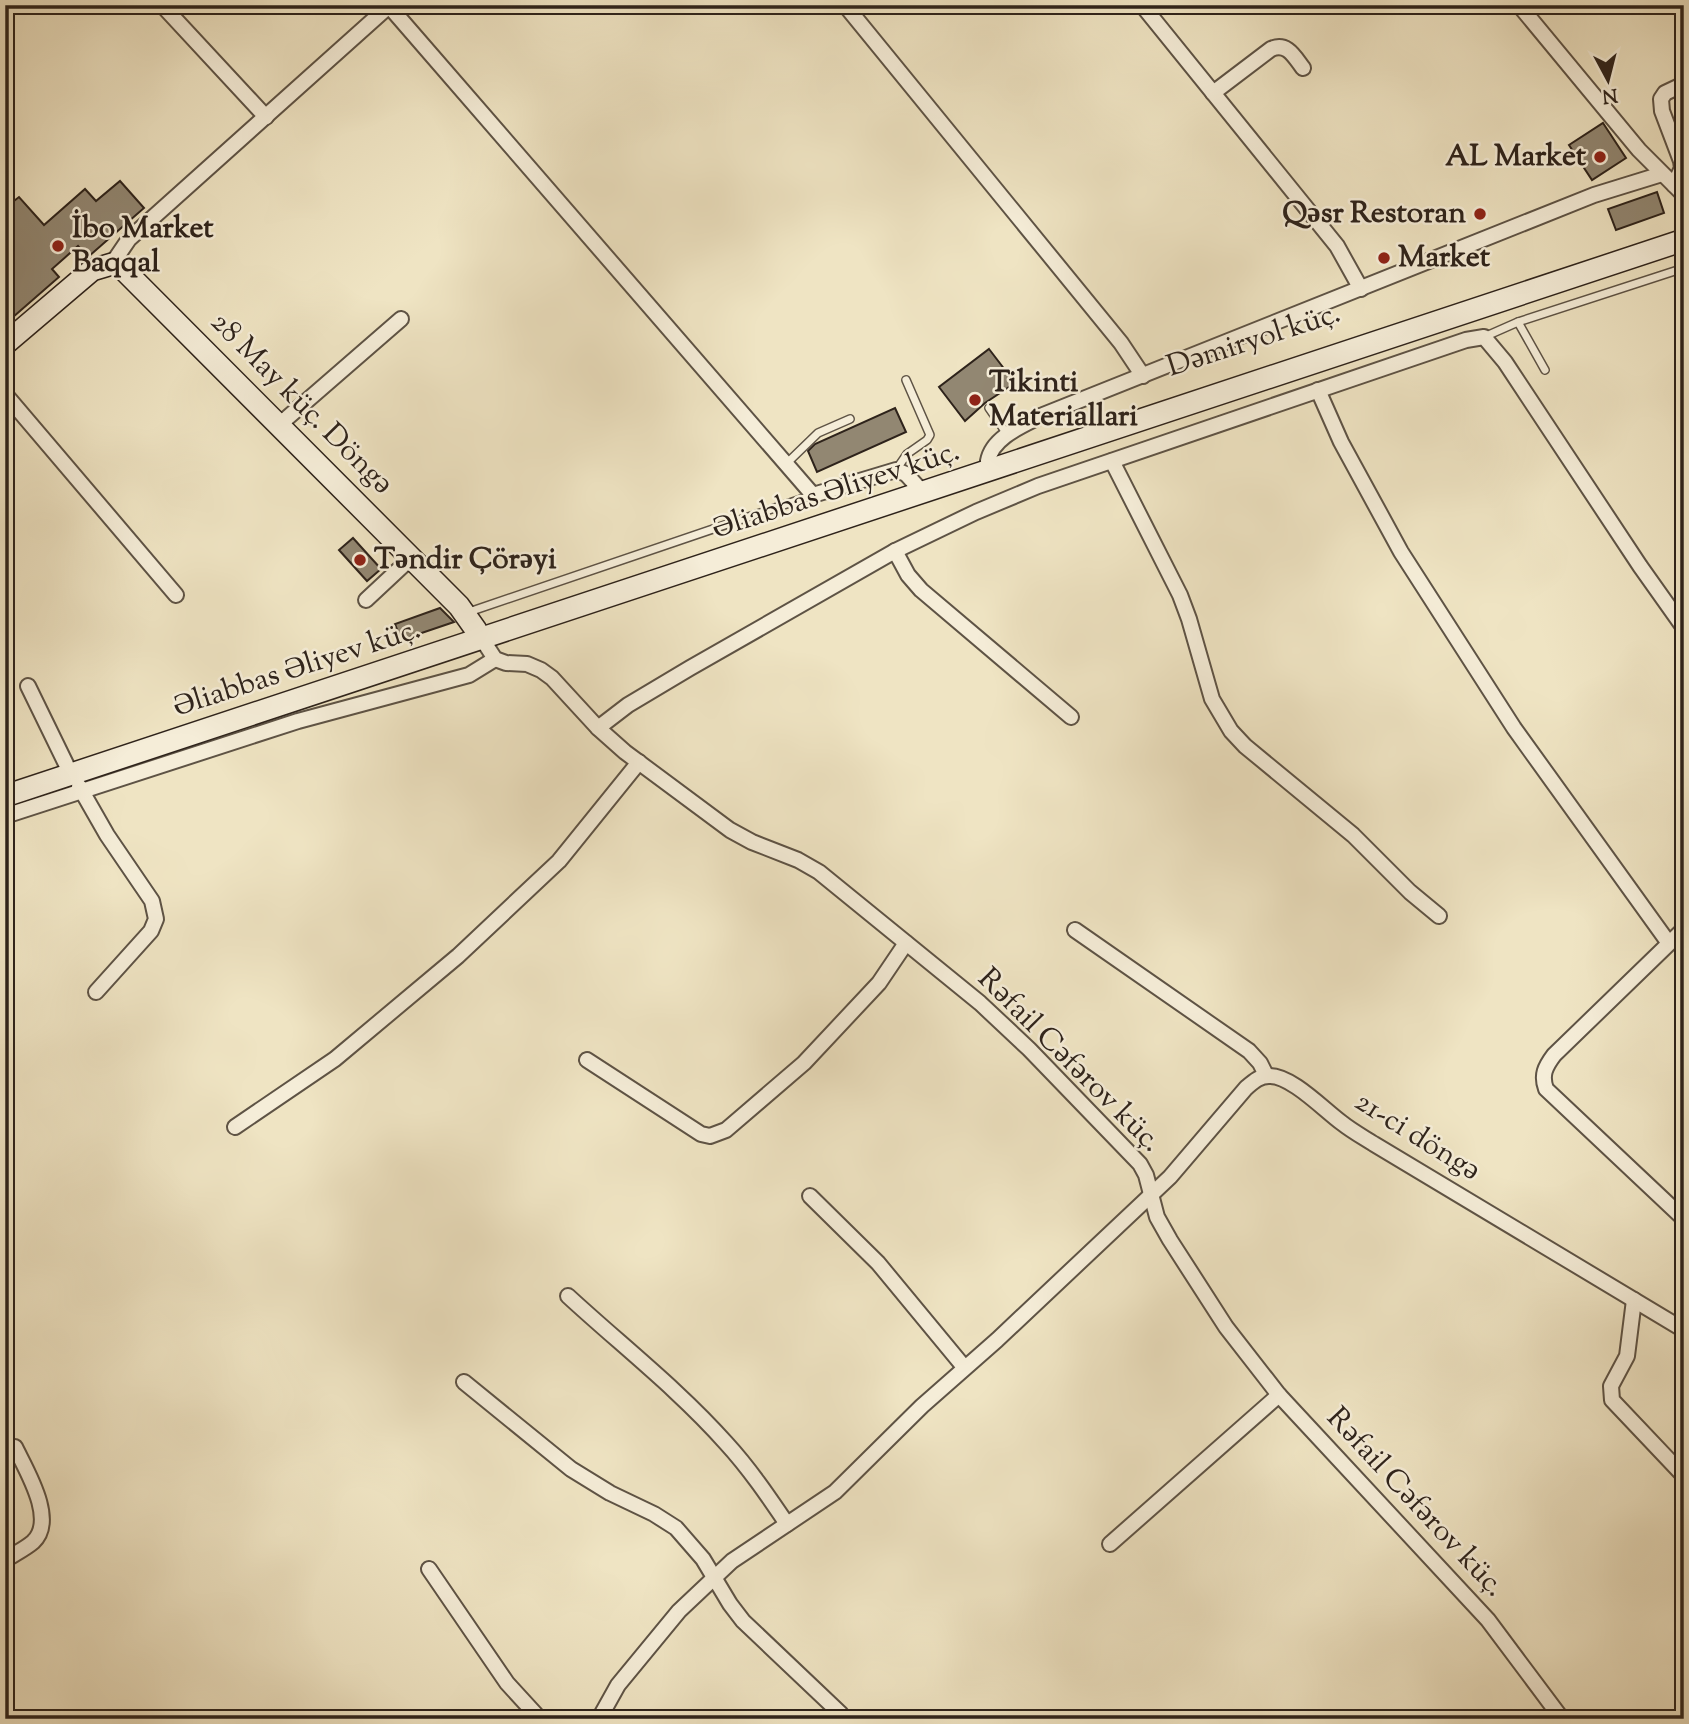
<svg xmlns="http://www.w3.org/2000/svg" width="1689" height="1724" font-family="'Sorts Mill Goudy',serif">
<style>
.building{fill:#928772;stroke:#2e231b;stroke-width:2}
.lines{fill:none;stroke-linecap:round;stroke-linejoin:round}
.lane-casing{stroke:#5e5345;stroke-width:10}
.street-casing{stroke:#5e5345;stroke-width:18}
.secondary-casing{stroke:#2e231b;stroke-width:24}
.lane{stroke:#f5edd8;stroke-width:7}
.street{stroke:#f5edd8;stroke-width:14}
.secondary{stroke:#f5edd8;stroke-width:21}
.poi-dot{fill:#8f2418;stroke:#f5edd8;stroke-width:2.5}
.labels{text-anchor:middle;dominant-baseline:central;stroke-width:5;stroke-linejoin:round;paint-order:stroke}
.poi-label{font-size:30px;font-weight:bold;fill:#2e231b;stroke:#f5edd8;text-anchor:start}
.street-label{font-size:30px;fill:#2e231b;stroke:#f5edd8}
</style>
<rect width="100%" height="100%" fill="#efe4c3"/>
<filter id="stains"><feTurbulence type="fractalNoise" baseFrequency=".00286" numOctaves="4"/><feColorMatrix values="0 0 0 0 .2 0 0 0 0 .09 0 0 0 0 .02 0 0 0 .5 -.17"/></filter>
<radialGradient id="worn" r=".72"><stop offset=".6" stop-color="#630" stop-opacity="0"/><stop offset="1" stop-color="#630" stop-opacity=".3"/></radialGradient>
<!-- building -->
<g class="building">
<path d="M1603,123L1626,158L1592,180L1569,145Z"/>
<path d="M120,181L144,208L88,257L78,246L52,269L59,277L5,324V260L11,254L5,247V208L19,197L44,225L85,189L96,201Z"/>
<path d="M1657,192L1664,213L1616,230L1608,209Z"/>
<path d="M989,349L1015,383L985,403L965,421L939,387Z"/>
<path d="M895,408L906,432L817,472L808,451L815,444Z"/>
<path d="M353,538L381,569L367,581L339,550Z"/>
<path d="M440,608L454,622L401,640L395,624Z"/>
</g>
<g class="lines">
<!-- lane casing -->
<g class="lane-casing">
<g id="lane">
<path d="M1518,322L1545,370"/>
<path d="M1484,337L1518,322L1684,268"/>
<path d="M989,408L1007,434"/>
<path d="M786,464L818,433L850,419"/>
<path d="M896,470L907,454L927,440L930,435L906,380"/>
<path d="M466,613L813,495"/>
</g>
</g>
<!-- street casing -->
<g class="street-casing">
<g id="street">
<path d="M162,5L266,117"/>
<path d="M845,5L1121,343L1143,376"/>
<path d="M1142,5L1337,246L1361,289"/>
<path d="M1519,5L1639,150L1684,195"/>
<path d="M389,6L813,495L896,470L906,474L917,486"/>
<path d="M1213,93L1271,49C1287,42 1294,56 1303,68"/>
<path d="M1674,185L1682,168L1681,161L1662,111L1661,99L1665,93L1684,84"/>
<path d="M112,264L129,239L390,5"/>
<path d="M1318,390L1341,442L1401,552L1514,728L1668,942"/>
<path d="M5,394L176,595"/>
<path d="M279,425L401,319"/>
<path d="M988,461C992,437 1024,425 1043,415L1594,195L1662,174"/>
<path d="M1112,461L1180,595L1189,619L1212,699L1231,731L1245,746L1353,835L1410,892L1439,916"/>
<path d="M895,551L908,575L921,590L1071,717"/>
<path d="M366,600L411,558"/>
<path d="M477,631L495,659L506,663L527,664L541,670L552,678L598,728L625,752L730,830L752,842L798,860L819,872L980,1003L1029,1049L1140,1164L1146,1175L1157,1217L1170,1240L1226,1327L1279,1395L1488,1620L1562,1719"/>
<path d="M28,686L66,764"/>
<path d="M598,728L628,705L690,668L895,551L976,512L1038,486L1466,340L1484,337L1505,362L1640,566L1684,628"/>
<path d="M79,786L107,835L152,901L156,919L151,931L96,992"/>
<path d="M5,816L298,721L469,675L495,659"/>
<path d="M1684,929L1554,1055C1545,1067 1541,1075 1546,1089L1684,1219"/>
<path d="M1075,930L1249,1051L1260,1063L1266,1075"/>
<path d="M587,1060L701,1134L710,1136L726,1130L804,1063L879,983L906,943"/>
<path d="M235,1127L335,1059L458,956L559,861L639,762"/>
<path d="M810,1196L878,1263L964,1367"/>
<path d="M568,1296C620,1344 679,1390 726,1443C749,1468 768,1496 787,1524"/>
<path d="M1634,1300L1627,1356L1611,1386L1612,1400L1684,1476"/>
<path d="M464,1382L571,1469L610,1493L654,1514L676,1528L703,1559L730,1604L743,1621L841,1714"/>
<path d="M1110,1544L1279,1395"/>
<path d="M5,1560C14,1554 25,1549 33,1542C57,1520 26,1470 15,1447"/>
<path d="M429,1569L507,1683L540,1719"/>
<path d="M599,1719L618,1685L679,1611L732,1561L835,1492L922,1406L997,1340L1170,1177L1246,1088C1253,1082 1259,1076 1269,1076C1291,1075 1324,1110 1342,1123C1352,1131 1363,1137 1374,1144L1684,1330"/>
</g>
</g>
<!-- secondary casing -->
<g class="secondary-casing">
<g id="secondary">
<path d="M5,344L92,270L112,264L121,267L459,606L476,630"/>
<path d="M5,796L1684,240"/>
</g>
</g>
<!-- lane -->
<use href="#lane" class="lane"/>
<!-- street -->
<use href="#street" class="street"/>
<!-- secondary -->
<use href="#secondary" class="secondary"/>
</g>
<!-- markers -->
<g class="poi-dot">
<circle cx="1600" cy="157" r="7"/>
<circle cx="1480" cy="214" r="7"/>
<circle cx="58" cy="246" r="7"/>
<circle cx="1384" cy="258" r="7"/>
<circle cx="975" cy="400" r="7"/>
<circle cx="360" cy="560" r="7"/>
</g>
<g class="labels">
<!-- poi labels -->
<g class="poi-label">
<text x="1586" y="157" text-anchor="end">AL Market</text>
<text x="1466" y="214" text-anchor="end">Qəsr Restoran</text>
<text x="72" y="229">İbo Market<tspan x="72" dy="34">Baqqal</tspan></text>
<text x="1398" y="258">Market</text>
<text x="989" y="383">Tikinti<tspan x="989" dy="34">Materiallari</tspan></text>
<text x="374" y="560">Təndir Çörəyi</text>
</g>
<!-- street labels -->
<g class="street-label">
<text transform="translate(1254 341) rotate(-18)">Dəmiryol küç.</text>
<text transform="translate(301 404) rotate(45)">28 May küç. Döngə</text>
<text transform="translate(836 491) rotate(-18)">Əliabbas Əliyev küç.</text>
<text transform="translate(297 669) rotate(-18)">Əliabbas Əliyev küç.</text>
<text transform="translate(1069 1061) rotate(45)">Rəfail Cəfərov küç.</text>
<text transform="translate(1417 1137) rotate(32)">21-ci döngə</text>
<text transform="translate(1415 1503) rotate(47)">Rəfail Cəfərov küç.</text>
</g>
</g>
<!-- margin -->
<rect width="1689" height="1724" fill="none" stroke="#efe4c3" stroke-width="28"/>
<rect x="7" y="7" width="1675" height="1710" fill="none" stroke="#2e231b" stroke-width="3.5"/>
<rect x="14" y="14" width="1661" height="1696" fill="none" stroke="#2e231b" stroke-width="2"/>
<!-- north arrow -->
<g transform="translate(1608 80) rotate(173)" stroke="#f5edd8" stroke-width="5" paint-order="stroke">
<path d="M0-5L12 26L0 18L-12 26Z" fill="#2e231b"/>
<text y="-10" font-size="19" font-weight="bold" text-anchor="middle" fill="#2e231b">N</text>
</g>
<rect width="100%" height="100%" filter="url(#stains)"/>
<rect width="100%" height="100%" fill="url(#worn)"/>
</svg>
